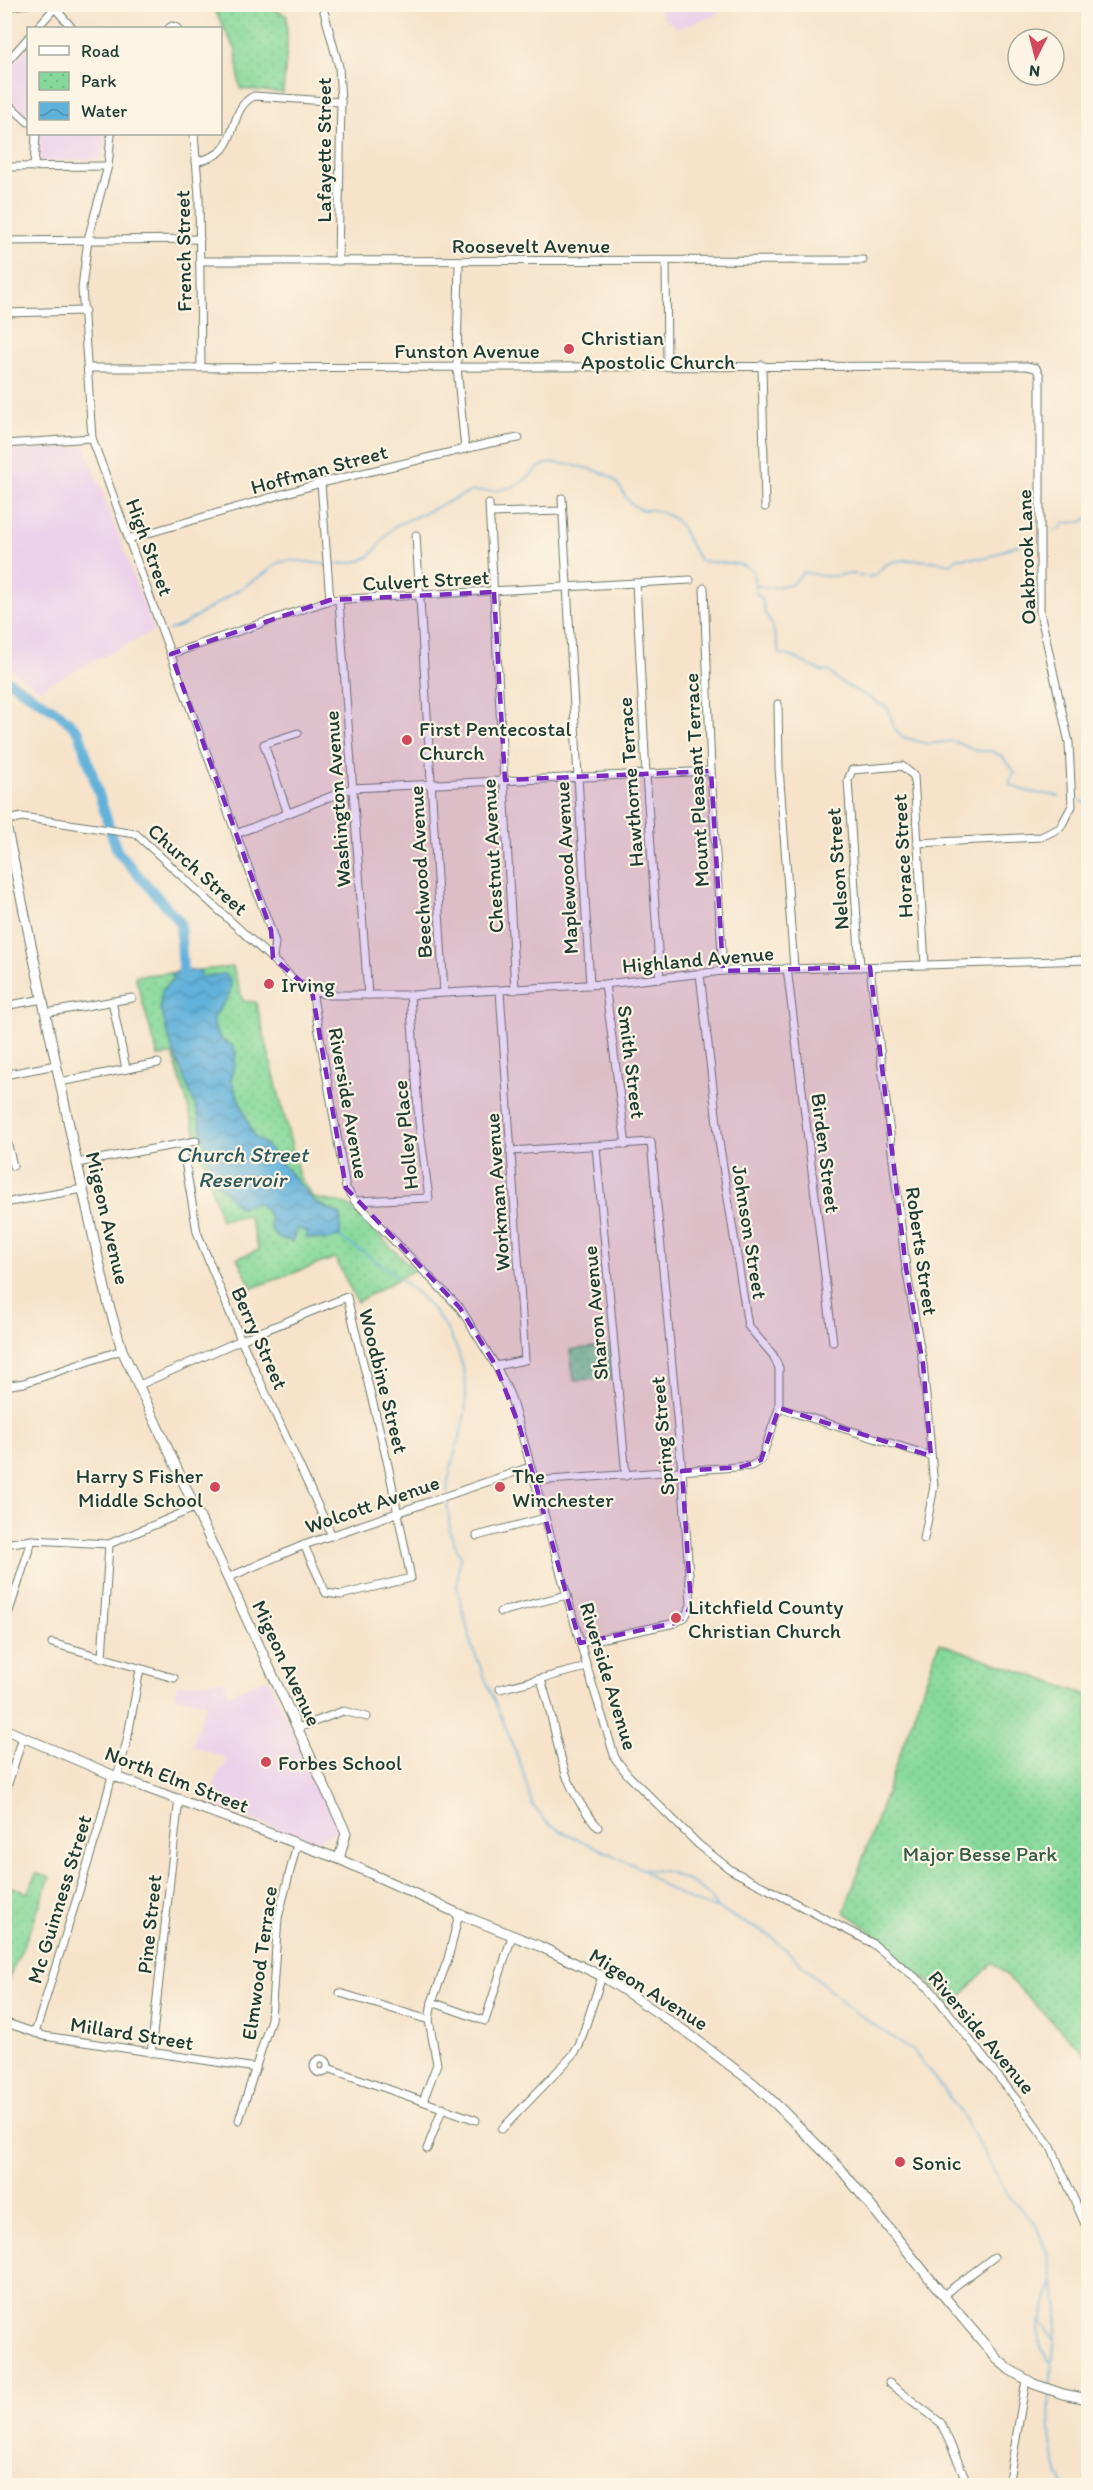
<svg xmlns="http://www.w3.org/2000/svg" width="1093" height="2490" font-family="Itim,sans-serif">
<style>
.built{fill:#ecd1ea}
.park{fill:url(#park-dots);stroke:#528b67;stroke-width:1.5}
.water{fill:url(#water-waves);stroke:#407788;stroke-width:1.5}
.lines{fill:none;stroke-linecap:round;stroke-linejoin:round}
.stream{stroke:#60b1db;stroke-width:1.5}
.river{stroke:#60b1db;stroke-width:10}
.minor-casing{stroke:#6a7768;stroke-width:9}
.major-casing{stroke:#6a7768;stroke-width:11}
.minor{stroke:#fff;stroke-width:7}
.major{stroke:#fff;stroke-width:9}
.marked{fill:#7b2cbf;fill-opacity:0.2;stroke:#7b2cbf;stroke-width:4.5;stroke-dasharray:12 8;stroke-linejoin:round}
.poi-dot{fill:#d1495b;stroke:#fcf5e5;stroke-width:2}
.labels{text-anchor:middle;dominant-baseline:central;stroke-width:4.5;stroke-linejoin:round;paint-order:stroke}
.street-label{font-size:21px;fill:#1f3d34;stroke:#fcf5e5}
.poi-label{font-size:21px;fill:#1f3d34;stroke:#fcf5e5;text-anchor:start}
.park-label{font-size:21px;fill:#345c48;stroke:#fcf5e5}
.water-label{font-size:22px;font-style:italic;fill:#2f5a5e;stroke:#fcf5e5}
</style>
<defs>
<pattern id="park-dots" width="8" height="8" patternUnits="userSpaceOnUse" patternTransform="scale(1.5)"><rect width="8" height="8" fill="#86d99a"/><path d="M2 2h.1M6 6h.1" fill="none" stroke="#73bb85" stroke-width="1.8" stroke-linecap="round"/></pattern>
<pattern id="water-waves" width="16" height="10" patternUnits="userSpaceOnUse" patternTransform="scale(1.5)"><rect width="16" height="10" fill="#60b1db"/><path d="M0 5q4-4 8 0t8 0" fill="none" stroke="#4f91b2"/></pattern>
</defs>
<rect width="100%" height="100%" fill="#fcf5e5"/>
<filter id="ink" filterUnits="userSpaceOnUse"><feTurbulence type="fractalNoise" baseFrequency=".0167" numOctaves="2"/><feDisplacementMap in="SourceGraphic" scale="12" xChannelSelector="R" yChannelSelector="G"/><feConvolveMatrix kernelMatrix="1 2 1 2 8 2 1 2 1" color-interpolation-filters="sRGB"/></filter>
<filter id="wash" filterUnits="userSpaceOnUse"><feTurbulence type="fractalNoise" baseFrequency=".008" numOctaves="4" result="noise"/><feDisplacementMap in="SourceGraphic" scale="24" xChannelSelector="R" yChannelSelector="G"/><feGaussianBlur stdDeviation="1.35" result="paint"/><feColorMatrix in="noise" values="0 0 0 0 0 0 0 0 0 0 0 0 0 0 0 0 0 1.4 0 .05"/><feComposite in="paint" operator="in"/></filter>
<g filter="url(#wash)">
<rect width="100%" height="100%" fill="#f6e3ca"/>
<!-- built -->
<g class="built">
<path d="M657,5H719L717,15L678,28L663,18Z"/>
<path d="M28,47V115L4,94L5,74Z"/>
<path d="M40,134H104L103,155L97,160L40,161Z"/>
<path d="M85,446L154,631L39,689L5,666V451Z"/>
<path d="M268,1678L339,1829L313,1843L208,1803L220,1769L225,1767L226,1758L192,1746L206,1703L175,1696L177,1685L224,1680L228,1694Z"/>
</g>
<!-- park -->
<g class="park">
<path d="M212,5H267L287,16V47L283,93L240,89L236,51Z"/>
<path d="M233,967L243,1001L256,1002L299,1176L313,1198L347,1204L414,1270L357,1302L335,1258L252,1288L237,1258L259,1250L248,1215L221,1220L173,1055L158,1056L135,976Z"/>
<path d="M610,1345L613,1379L574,1380L570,1350Z"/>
<path d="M939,1643L1088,1695V2057L993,1962L951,2007L940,1992L858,1921L844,1912Z"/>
<path d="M36,1874L50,1877L32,1926L7,1982L4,1981L5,1884L27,1893Z"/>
</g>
<!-- water -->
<path class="water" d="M200,970L201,977L224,974L230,979C233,998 224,1000 216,1014C209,1026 220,1042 232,1045L236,1054L231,1080L254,1136L267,1146L315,1202L341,1215L340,1237L326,1240L306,1238L307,1232L298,1228L292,1242L278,1237L271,1230C270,1216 269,1210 257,1203L239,1207L213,1179L197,1110L172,1048L160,1007L162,990L173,979L172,973Z"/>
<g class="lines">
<!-- stream -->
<g class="stream">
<path d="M1054,532L1062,528L1064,523L1082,522L1088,518"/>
<path d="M330,564C347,564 366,564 377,548C383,540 387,533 395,526L472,491C492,492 512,491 529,477C535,471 538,466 547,464C559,461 604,470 613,479C626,490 622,501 640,509C644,511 649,509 653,510C659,511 670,516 674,519C687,530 689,549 701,561L739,564L753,570L756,593L762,599L765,613L772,625L780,654L793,657L821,671H829L840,682L888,708L894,728L902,737L929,744L953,741L977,751H992L1003,757L1015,772L1010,780V785L1029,792L1059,796"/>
<path d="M755,585L766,588L793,584L803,572C811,573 818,576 826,576C835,577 845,574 854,574C860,575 867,578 873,576C879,574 881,567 887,564C900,557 938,561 951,564L958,558H986L1029,540"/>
<path d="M169,630L183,625L270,570C282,553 307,564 325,564"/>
<path d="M1082,801L1088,805"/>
<path d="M339,1237C404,1277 476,1326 465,1413C461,1440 448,1465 447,1493"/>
<path d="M447,1498L450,1532L460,1556L457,1586L471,1644L521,1765L532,1804L547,1823L561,1831L642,1869L669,1872L696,1885L709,1896L717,1908L772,1937L847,2006L915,2053L962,2114L1009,2197L1035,2223L1047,2252L1058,2309L1050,2385"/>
<path d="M644,1871C666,1889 688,1902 716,1908"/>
<path d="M1052,2284L1041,2321L1054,2339"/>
<path d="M1040,2322C1038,2337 1039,2351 1051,2362"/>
<path d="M1050,2393C1048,2426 1050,2454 1063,2486"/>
</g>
<!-- river -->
<path class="river" d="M4,678L60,714L79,732L117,851L180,922L183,972"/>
</g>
</g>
<g filter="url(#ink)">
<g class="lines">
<!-- minor casing -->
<g class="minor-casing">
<g id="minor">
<path d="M47,4L55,8L72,28"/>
<path d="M322,4L339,67L341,102L338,261"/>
<path d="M4,7L28,4"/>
<path d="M37,28L58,4"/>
<path d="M169,28L172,26L177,28"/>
<path d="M4,65L28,38"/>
<path d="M4,100L28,122"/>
<path d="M111,134L108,166L88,239L82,288L92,438L271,930L275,943L273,958"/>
<path d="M194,134L199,196L201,367"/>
<path d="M196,162C205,159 216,157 223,149C237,132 232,107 254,96L341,102"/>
<path d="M4,167L108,166"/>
<path d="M34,167L36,134"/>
<path d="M4,241L200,239"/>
<path d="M200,261L863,260"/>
<path d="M666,261L667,366"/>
<path d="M459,262L457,367L465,449"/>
<path d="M4,313L85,311"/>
<path d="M762,365L765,507"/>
<path d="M88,368L1026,366L1036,368L1040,376V612L1069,743L1072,806L1060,828L1041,837L917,843"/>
<path d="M4,444L92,438"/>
<path d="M321,483L330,600"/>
<path d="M562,498L590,985"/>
<path d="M489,504L515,990"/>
<path d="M490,513L562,511"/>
<path d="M416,535L444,993"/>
<path d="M128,539L321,483L490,443L519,438"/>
<path d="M636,583L646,774L660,979"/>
<path d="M704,588L711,771L723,971"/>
<path d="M339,601L368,995"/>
<path d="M171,654L330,600L690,580"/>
<path d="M778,704L779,768L794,968"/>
<path d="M288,814L264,744L298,733"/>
<path d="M4,821L22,817L136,834L298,983L312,991L330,995H410L605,984L723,971L1088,960"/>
<path d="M236,834L352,788L711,771"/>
<path d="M860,967L848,780L852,770L902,766L914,776L925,965"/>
<path d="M870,967L906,1268L923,1364L928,1418L934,1486L924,1539"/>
<path d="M787,968L833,1342"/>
<path d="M605,984L626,1145"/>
<path d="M312,991L346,1188L355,1201L460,1308L496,1366L510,1395L520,1428L587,1667L615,1758L628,1775L699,1845L731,1870L872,1943L930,1989L1023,2108L1051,2147L1088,2231"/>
<path d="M112,1001L126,1069"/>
<path d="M4,1006L43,999"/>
<path d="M45,1013L132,998"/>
<path d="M4,1075L56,1065"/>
<path d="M60,1082L158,1063"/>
<path d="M4,1129L13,1166"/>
<path d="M182,1144L197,1232L241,1340L332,1536"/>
<path d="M596,1147L626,1476"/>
<path d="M510,1151L651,1142L682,1471L691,1605L685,1617L675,1623L580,1643"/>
<path d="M77,1163L196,1141"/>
<path d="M355,1201L429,1198L419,1123L410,995"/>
<path d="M4,1203L83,1189"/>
<path d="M496,1366L525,1360L500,991"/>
<path d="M4,1386L24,1383L122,1350"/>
<path d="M137,1386L241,1340L347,1297L388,1465L411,1578L341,1595L326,1593L304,1545"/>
<path d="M779,1408L931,1456"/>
<path d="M534,1481L751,1466L761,1460L779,1408V1368L773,1355L748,1326L719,1141L700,974"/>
<path d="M477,1536L545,1518"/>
<path d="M4,1544L32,1540L109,1544L194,1508"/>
<path d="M227,1578L304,1545L530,1467"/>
<path d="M500,1612L567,1595"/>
<path d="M4,1627L32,1540"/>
<path d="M52,1643L174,1678"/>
<path d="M102,1658L109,1544"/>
<path d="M541,1680C561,1738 554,1777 598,1827"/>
<path d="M500,1689L587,1667"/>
<path d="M298,1728L343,1711L367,1717"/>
<path d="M117,1777L127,1741L140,1669"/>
<path d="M4,1796L23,1737"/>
<path d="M340,1993L429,2020"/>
<path d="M432,2002L485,2021L512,1936"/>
<path d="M4,2022L44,2036L256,2068"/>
<path d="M35,2033L99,1827L112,1775"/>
<path d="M151,2053L179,1798"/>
<circle cx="321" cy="2066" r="7"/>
<path d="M328,2068L476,2120"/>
<path d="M423,2101L437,2064L429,2020L432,2002L448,1959L459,1914"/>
<path d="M239,2120L271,2019L278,1918L297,1844"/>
<path d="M502,2129L573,2055L579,2046L602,1976"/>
<path d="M427,2149L443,2107"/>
<path d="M943,2295L994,2257"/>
<path d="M889,2383L941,2423L967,2482L970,2486"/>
<path d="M1008,2486L1026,2380"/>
</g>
</g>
<!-- major casing -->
<g class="major-casing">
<g id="major">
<path d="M4,816L77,1163L108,1302L122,1350L346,1833L339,1859"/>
<path d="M4,1729L117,1777L339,1859L459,1914L539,1946L602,1976L628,1993L689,2034L753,2083L779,2107L840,2168L943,2295L997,2359L1010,2370L1034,2384L1063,2394L1088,2399"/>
</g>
</g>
<!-- minor -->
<use href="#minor" class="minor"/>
<!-- major -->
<use href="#major" class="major"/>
</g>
</g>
<!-- marked area -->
<path class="marked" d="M494,592L505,780L711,771L723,971L870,967L906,1268L923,1364L931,1456L779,1408L761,1460L741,1467L682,1471L691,1605L685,1617L675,1623L580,1643L520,1428L496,1366L460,1308L346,1188L312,991L273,958L271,930L171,654L330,600Z"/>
<!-- markers -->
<g class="poi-dot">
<circle cx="569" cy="349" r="6"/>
<circle cx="407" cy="740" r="6"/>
<circle cx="269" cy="984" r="6"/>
<circle cx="215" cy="1487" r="6"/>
<circle cx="500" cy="1487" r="6"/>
<circle cx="676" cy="1618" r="6"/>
<circle cx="266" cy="1762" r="6"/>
<circle cx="900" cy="2162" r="6"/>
</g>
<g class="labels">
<!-- street labels -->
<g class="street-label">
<text transform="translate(323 150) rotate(-90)">Lafayette Street</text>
<text x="531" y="245">Roosevelt Avenue</text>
<text transform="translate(183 251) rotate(-91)">French Street</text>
<text x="467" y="350">Funston Avenue</text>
<text transform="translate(319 469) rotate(-15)">Hoffman Street</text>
<text transform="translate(150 547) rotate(70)">High Street</text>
<text transform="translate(1026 557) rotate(-92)">Oakbrook Lane</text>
<text transform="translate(426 580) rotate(-3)">Culvert Street</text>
<text transform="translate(696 780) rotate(-93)">Mount Pleasant Terrace</text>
<text transform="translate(630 782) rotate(-94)">Hawthorne Terrace</text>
<text transform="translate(337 799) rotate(-94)">Washington Avenue</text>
<text transform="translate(492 856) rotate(-93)">Chestnut Avenue</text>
<text transform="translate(902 856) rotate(-93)">Horace Street</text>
<text transform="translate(566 868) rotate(-93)">Maplewood Avenue</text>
<text transform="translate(198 869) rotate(42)">Church Street</text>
<text transform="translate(837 869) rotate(-94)">Nelson Street</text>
<text transform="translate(420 872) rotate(-93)">Beechwood Avenue</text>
<text transform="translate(698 959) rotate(-5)">Highland Avenue</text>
<text transform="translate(632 1062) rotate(83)">Smith Street</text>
<text transform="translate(349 1103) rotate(80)">Riverside Avenue</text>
<text transform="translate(405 1135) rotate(-96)">Holley Place</text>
<text transform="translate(826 1153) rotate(83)">Birden Street</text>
<text transform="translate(497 1192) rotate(-94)">Workman Avenue</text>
<text transform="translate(108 1218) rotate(77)">Migeon Avenue</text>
<text transform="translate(750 1232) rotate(81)">Johnson Street</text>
<text transform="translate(922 1251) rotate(82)">Roberts Street</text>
<text transform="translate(595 1313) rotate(-95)">Sharon Avenue</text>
<text transform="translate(260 1338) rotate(66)">Berry Street</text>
<text transform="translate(384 1381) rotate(76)">Woodbine Street</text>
<text transform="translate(662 1436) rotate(-95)">Spring Street</text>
<text transform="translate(372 1504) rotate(-19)">Wolcott Avenue</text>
<text transform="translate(287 1663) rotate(65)">Migeon Avenue</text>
<text transform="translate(609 1676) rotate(73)">Riverside Avenue</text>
<text transform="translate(177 1779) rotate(21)">North Elm Street</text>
<text transform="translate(59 1899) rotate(-73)">Mc Guinness Street</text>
<text transform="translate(149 1924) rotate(-84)">Pine Street</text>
<text transform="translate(259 1963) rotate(-82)">Elmwood Terrace</text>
<text transform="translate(649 1989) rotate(32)">Migeon Avenue</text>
<text transform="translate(982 2032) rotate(50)">Riverside Avenue</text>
<text transform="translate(132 2033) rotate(9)">Millard Street</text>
</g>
<!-- poi labels -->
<g class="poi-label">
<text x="581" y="337">Christian<tspan x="581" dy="24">Apostolic Church</tspan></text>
<text x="419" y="728">First Pentecostal<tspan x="419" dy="24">Church</tspan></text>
<text x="281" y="984">Irving</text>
<text x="203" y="1475" text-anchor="end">Harry S Fisher<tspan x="203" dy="24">Middle School</tspan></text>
<text x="512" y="1475">The<tspan x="512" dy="24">Winchester</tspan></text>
<text x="688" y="1606">Litchfield County<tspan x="688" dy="24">Christian Church</tspan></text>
<text x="278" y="1762">Forbes School</text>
<text x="912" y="2162">Sonic</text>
</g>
<!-- park labels -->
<g class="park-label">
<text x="980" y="1853">Major Besse Park</text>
</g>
<!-- water labels -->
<g class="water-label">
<text x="242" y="1154">Church Street<tspan x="242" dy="25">Reservoir</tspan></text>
</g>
</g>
<!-- margin -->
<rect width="1093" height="2490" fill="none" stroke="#fcf5e5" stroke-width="24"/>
<!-- legend -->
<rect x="27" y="27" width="195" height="108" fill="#fcf5e5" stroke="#a4ab9e" stroke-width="1.5"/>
<rect x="39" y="46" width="30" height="9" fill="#ffffff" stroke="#a4ab9e" stroke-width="1.5"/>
<text x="81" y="57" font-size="18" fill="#1f3d34">Road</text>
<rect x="39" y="72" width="30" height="18" fill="url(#park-dots)" stroke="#a4ab9e" stroke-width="1.5"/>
<text x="81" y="87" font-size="18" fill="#1f3d34">Park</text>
<rect x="39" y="102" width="30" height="18" fill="url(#water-waves)" stroke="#a4ab9e" stroke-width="1.5"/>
<text x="81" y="117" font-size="18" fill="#1f3d34">Water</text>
<!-- north arrow -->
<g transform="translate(1036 57) rotate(186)"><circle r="28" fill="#fcf5e5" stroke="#a4ab9e" stroke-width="1.5"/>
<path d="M0-4.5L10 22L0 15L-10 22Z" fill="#d1495b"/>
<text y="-9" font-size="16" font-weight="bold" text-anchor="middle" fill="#1f3d34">N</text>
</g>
</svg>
